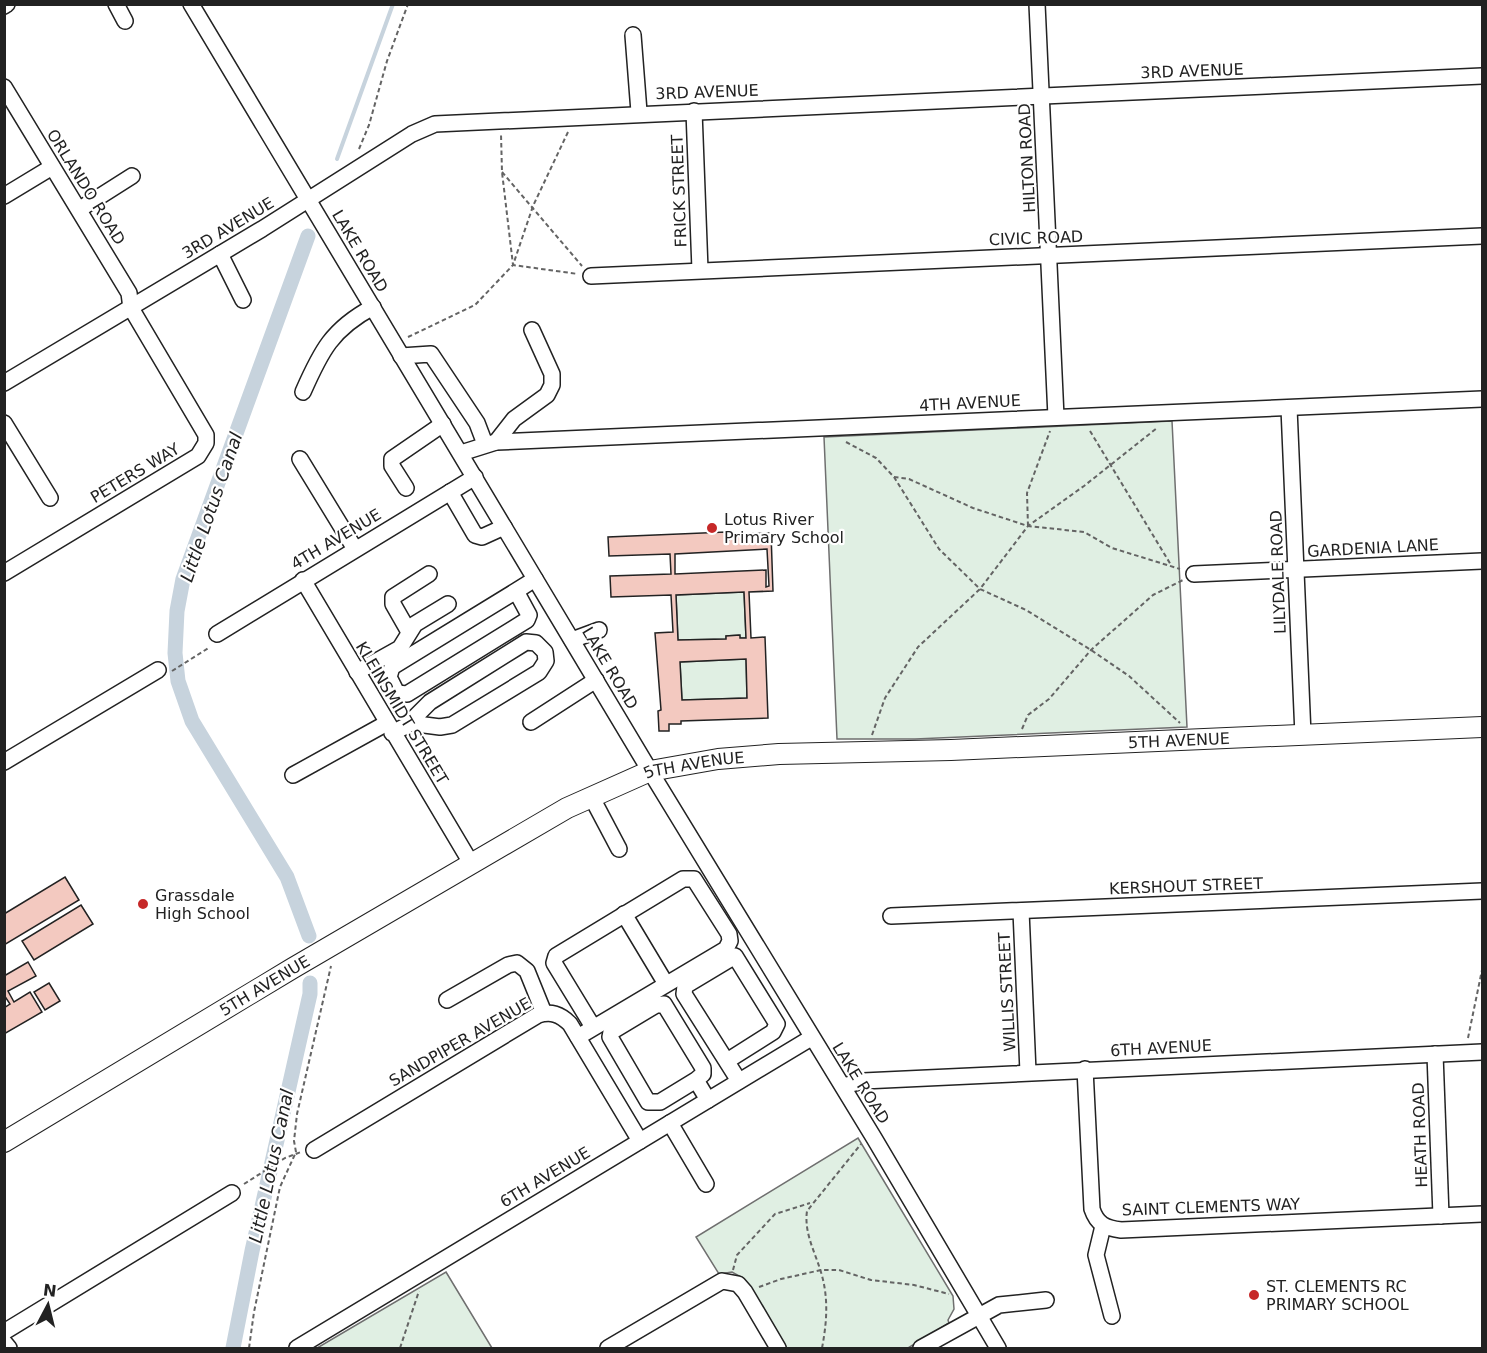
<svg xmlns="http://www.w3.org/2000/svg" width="1487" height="1353" font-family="'DejaVu Sans',sans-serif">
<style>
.green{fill:#e0efe3;stroke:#6f6f6f;stroke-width:1.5}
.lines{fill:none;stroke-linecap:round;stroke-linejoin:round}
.stream{stroke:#c7d3dd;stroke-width:4}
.canal{stroke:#c7d3dd;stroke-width:15}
.building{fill:#f3c9c0;stroke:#222;stroke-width:1.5;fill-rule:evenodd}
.minor-casing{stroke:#222;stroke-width:18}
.major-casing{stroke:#222;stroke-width:22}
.path{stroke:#646464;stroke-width:2;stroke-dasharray:4.5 3;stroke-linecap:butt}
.minor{stroke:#fff;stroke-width:15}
.major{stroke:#fff;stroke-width:20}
.poi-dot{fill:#c62828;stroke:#fff;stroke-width:2}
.labels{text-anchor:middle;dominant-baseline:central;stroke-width:4.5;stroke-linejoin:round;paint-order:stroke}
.street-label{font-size:16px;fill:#222;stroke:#fff}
.poi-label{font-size:16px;fill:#222;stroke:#fff;text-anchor:start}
.water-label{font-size:18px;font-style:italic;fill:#222;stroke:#fff}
</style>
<rect width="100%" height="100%" fill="#fff"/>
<!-- green -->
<g class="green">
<path d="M1172,421L1187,727L915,739H837L824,437Z"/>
<path d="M744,592L746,638H740L739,635L726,636V639L678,640L676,595Z"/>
<path d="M746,659L747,698L682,700L680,662Z"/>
<path d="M858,1138L953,1296L954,1309L948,1320L949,1323L908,1348H785L743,1278L732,1272L719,1274L696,1237Z"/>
<path d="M446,1272L492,1348H317Z"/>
</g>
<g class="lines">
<!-- stream -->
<path class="stream" d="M337,159L393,4"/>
<!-- canal -->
<g class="canal">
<path d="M308,236L183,579L177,611L175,653L178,681L192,721L287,877L309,936"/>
<path d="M233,1348L252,1251L310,994V983"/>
</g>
</g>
<!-- building -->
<g class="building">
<path d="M726,532V540H729V534L771,533L773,591L749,592L751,638L765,637L768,718L681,721V724H669V731H659L658,711L661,710L655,633L673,632L671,595L611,597L610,576L671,574L670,554L609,556L608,537ZM767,549L769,586L766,587V570L675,574V554ZM744,592L746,638H740V635L726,636V639L678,640L676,595ZM746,659L747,698L682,700L680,662Z"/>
<path d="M65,877L79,900L4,945V914Z"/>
<path d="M81,905L93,924L34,960L22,941Z"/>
<path d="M28,962L36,976L8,991L14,1002L30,992L42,1012L4,1034V1008L10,1004L4,995V976Z"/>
<path d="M49,983L60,1001L45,1010L34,992Z"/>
</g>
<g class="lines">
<!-- minor casing -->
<g class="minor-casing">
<g id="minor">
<path d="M116,4L125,21"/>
<path d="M191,4L650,771L874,1138L998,1348"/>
<path d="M1037,4L1056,417"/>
<path d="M4,6L7,4"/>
<path d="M633,35L639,112"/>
<path d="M4,87L129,293L131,308L206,435V443L198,456L4,573"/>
<path d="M694,111L700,270"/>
<path d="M4,196L52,167"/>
<path d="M80,209L132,176"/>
<path d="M220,254L243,300"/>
<path d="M591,276L1482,236"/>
<path d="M401,356L431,354L477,423L485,444"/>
<path d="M4,383L262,229L412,134L435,124L1482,76"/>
<path d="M303,392C321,351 332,329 373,307"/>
<path d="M1289,408L1303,735"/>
<path d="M4,423L50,498"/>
<path d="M496,442L514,419L547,395L552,385V374L532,330"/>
<path d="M461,453L496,442L1482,399"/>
<path d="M300,459L355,549"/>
<path d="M406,488L392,466V459L443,424"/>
<path d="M450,492L475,535L482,537L504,527"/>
<path d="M1194,574L1482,561"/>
<path d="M303,580L471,863"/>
<path d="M516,591L529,615L527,620L407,694L397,693L389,677L392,667L516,591L535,579"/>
<path d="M409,632L393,604V597L429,574"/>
<path d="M217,634L475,477"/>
<path d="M572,640L599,630"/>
<path d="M357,672L400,648L415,624L448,604"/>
<path d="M531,722L596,680"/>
<path d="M392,733L406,726L430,702L526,642L536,643L545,652L546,661L539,672L452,725L440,727L409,723"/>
<path d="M4,762L158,670"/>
<path d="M293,775L387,723"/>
<path d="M591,796L619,849"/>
<path d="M1021,911L1028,1072"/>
<path d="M624,914L666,984"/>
<path d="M891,916L1482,891"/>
<path d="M447,1000L508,965L517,963L527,971L544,1013"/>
<path d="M578,1037L726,949L730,941L729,934L694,879H683L556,956L554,963L593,1027"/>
<path d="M1435,1054L1441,1216"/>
<path d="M727,1061L773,1032L777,1024L735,956L685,986L684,994L739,1081"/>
<path d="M1085,1069L1092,1209C1097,1224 1105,1228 1121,1230L1482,1214"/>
<path d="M696,1080L703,1074V1068L664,1004L656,1005L611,1032L610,1037L648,1102H660L696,1080L708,1100"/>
<path d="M843,1086L863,1081L1482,1052"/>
<path d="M670,1123L706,1184"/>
<path d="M314,1150L538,1015C551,1011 560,1014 570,1024L640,1141"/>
<path d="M1103,1226L1096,1255L1112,1316"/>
<path d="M4,1332L232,1193"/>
<path d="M4,1342L9,1348"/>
<path d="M297,1348L811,1038"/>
<path d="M608,1348L722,1281L738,1284L745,1292L778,1348"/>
<path d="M921,1348L999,1305L1046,1300"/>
</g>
</g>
<!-- major casing -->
<g class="major-casing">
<g id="major">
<path id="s1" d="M4,1142L293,968L567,808L650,771L718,759L779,754L951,750L1482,727"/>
</g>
</g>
<!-- path -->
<g class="path">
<path d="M568,132L533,206L513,265L578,274"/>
<path d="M359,149L369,125L387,61L408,4"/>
<path d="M502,172L582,266"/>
<path d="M408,337L475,305L513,265L502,172L501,134"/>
<path d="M1090,431L1171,565"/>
<path d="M846,442L876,458L894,477L939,549L980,589L1026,610L1091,650L1129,676L1180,723"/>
<path d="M894,477L909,479L973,508L1028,526L1084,532L1112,548L1180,569"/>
<path d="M1028,526L1027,493L1050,431"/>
<path d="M172,671L210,647"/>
<path d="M1022,729L1028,715L1049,699L1091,650L1153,595L1183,580"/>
<path d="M872,735L885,698L918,647L980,589L1028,526L1084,486L1157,428"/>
<path d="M1468,1038L1482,970"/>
<path d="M244,1184L285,1158L301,1152"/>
<path d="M733,1270L737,1255L775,1214L810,1203"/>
<path d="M759,1287L781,1279L821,1270H839L871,1280L914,1285L949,1294"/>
<path d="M249,1348L254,1312L280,1187L296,1152L294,1141L297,1114L331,966"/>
<path d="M400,1348L419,1291"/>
<path d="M822,1348C827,1322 829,1296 820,1269C814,1250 804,1232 807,1211L861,1144"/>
</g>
<!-- minor -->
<use href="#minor" class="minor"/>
<!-- major -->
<use href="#major" class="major"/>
</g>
<!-- markers -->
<g class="poi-dot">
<circle cx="712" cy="528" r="6"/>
<circle cx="143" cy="904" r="6"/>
<circle cx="1254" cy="1295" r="6"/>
</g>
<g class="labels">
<!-- street labels -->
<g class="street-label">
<text transform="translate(1192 71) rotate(-2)">3RD AVENUE</text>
<text transform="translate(707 92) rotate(-2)">3RD AVENUE</text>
<text transform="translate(1027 158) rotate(-93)">HILTON ROAD</text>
<text transform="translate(86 187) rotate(58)">ORLANDO ROAD</text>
<text transform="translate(679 191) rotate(-92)">FRICK STREET</text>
<text transform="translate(228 228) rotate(-31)">3RD AVENUE</text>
<text transform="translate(1036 238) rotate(-2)">CIVIC ROAD</text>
<text transform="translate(360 251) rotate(59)">LAKE ROAD</text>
<text transform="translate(970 403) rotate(-3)">4TH AVENUE</text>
<text transform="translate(135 473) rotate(-31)">PETERS WAY</text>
<text transform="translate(336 539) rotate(-31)">4TH AVENUE</text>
<text transform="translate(1373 548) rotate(-3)">GARDENIA LANE</text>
<text transform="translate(1278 572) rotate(-92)">LILYDALE ROAD</text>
<text transform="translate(610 668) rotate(59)">LAKE ROAD</text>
<text transform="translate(402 713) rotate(59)">KLEINSMIDT STREET</text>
<text stroke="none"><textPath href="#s1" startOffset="1276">5TH AVENUE</textPath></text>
<text stroke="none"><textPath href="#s1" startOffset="790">5TH AVENUE</textPath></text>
<text transform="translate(1186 886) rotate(-2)">KERSHOUT STREET</text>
<text stroke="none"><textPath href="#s1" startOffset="304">5TH AVENUE</textPath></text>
<text transform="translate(1007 992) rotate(-93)">WILLIS STREET</text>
<text transform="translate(460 1042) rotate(-30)">SANDPIPER AVENUE</text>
<text transform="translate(1161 1048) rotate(-3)">6TH AVENUE</text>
<text transform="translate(861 1083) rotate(58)">LAKE ROAD</text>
<text transform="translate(1420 1135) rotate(-92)">HEATH ROAD</text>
<text transform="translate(545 1177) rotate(-31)">6TH AVENUE</text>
<text transform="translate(1211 1207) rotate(-2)">SAINT CLEMENTS WAY</text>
</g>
<!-- poi labels -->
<g class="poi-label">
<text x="724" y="519">Lotus River<tspan x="724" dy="18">Primary School</tspan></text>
<text x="155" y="895">Grassdale<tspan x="155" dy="18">High School</tspan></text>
<text x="1266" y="1286">ST. CLEMENTS RC<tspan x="1266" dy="18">PRIMARY SCHOOL</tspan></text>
</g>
<!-- water labels -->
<g class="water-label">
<text transform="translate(211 507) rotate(-71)">Little Lotus Canal</text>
<text transform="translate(271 1166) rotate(-78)">Little Lotus Canal</text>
</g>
</g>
<!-- border -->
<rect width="1487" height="1353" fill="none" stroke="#222222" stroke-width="12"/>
<!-- north arrow -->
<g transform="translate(48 1305) rotate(7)" stroke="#ffffff" stroke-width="4.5" paint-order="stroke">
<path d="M0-4.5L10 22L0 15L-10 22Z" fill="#222222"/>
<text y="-9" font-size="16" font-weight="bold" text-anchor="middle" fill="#222222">N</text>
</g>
</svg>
